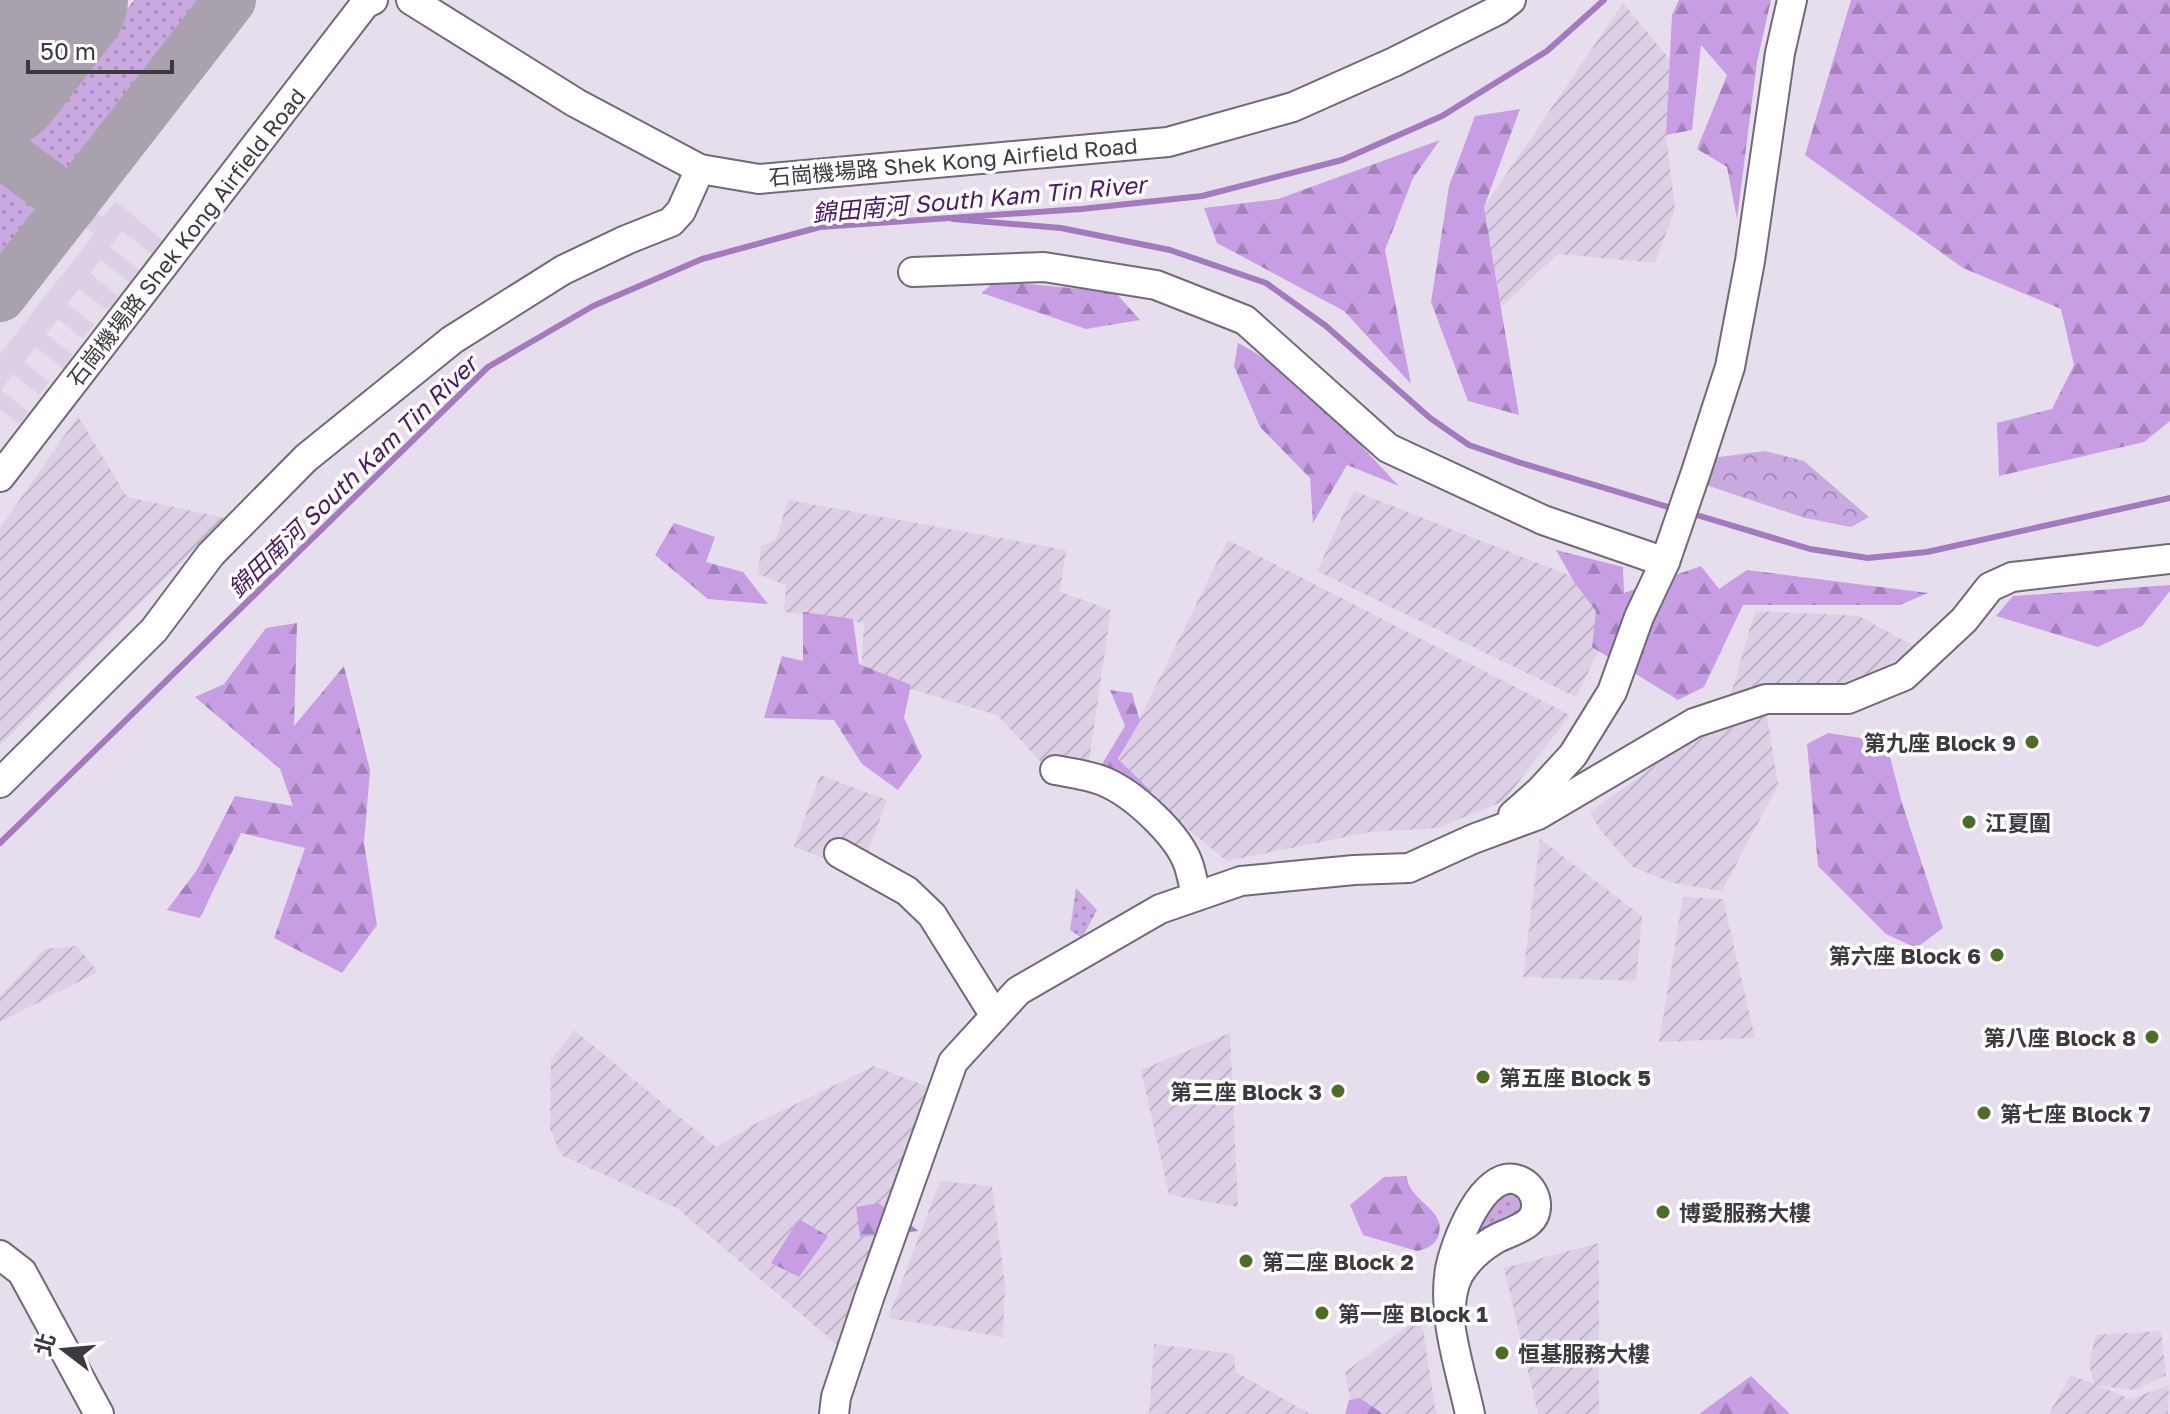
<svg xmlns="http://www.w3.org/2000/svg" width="2170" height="1414" font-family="'Golos Text','Noto Sans TC',sans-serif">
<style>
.built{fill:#ddd0e6}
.industrial{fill:url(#industrial-furrows)}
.grass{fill:url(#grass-dots)}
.forest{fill:url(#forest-firs)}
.park{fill:url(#park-crowns)}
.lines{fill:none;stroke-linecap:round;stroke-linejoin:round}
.stream{stroke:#a27abd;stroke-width:6}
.taxiway{stroke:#a9a2ae;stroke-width:52}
.runway{stroke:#a9a2ae;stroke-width:130}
.minor-casing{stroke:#716977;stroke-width:32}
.minor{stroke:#fff;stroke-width:28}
.poi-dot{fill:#4b6d25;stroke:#fff;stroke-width:3}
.labels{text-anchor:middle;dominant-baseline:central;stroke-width:7;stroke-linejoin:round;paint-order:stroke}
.street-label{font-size:22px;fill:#3c393f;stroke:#fff}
.poi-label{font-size:22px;font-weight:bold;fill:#3c393f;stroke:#fff;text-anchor:start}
.water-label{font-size:24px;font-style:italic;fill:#4b1667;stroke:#fff}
</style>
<defs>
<pattern id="industrial-furrows" width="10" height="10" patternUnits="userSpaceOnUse" patternTransform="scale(2)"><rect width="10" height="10" fill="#ddd0e6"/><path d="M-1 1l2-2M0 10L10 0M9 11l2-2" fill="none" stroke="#bfb3c6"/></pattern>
<pattern id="grass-dots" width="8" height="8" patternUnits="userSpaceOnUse" patternTransform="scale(2)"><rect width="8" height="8" fill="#caa9e1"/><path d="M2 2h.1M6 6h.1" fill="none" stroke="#a58bb8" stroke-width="1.8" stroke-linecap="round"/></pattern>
<pattern id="forest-firs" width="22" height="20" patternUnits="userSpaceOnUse" patternTransform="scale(2)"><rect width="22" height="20" fill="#c79ee3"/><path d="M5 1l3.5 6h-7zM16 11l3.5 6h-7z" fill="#a382b9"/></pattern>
<pattern id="park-crowns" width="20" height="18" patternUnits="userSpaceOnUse" patternTransform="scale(2)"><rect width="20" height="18" fill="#caa9e1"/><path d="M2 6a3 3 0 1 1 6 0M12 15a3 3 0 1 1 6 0" fill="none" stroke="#a58bb8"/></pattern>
</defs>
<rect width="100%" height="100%" fill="#e7deed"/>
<!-- built -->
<path class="built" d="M77,197L103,217L116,201L163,241L152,254L122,231L110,247L139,270L130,283L101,260L90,273L118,296L107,310L79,289L67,304L94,325L83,339L58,319L46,334L73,355L63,368L36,347L24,362L49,382L39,395L13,374L1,390L29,412L19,424L0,409V354L94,234L66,212Z"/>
<!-- industrial -->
<g class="industrial">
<path d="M1623,3L1670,60L1666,135L1675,209L1655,263L1558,254L1501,307L1484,207Z"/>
<path d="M78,416L127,497L225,518L0,746V528Z"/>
<path d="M1354,491L1625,597L1576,697L1317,571Z"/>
<path d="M788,500L1066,550L1060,592L1111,610L1089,761L1043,764L997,715L861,674L864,623L784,612L786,585L758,574L761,546L776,539Z"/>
<path d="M1228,540L1570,715L1504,801L1437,828L1371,832L1227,861L1114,770Z"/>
<path d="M1755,611L1859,616L1916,647L1868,679L1828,688L1731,694Z"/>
<path d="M1767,716L1778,785L1722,891L1673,883L1633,867L1600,830L1590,812L1686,743Z"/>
<path d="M820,775L887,800L861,871L794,847Z"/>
<path d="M1540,839L1642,916L1636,981L1523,977Z"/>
<path d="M1683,897L1723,899L1755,1038L1659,1042Z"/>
<path d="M77,946L98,972L0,1022V996L45,949Z"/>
<path d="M574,1030L716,1147L753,1125L874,1066L928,1087L841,1348L677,1208L561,1155L550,1129L551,1060Z"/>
<path d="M1230,1033L1238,1207L1169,1195L1141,1070Z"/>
<path d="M940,1181L992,1186L1005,1284L1003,1337L888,1318Z"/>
<path d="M1599,1243V1414H1538L1504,1268Z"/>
<path d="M1421,1316L1436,1414H1353L1345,1372Z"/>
<path d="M2161,1331L2166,1375L2136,1390L2099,1386L2130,1399L2169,1385L2168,1414H2049L2071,1375L2094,1384L2089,1363L2096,1335Z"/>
<path d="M1154,1344L1233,1354L1236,1372L1310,1414H1149Z"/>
</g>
<!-- grass -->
<g class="grass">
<path d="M134,0H214L70,188L20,149Z"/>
<path d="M5,167L56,206L0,278V173Z"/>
<path d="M1076,888L1097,910L1082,938L1070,930Z"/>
<path d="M1512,1190L1523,1198L1524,1210L1468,1246L1474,1232L1500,1194Z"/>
</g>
<!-- forest -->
<g class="forest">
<path d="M1679,0H1771L1757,62L1737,219L1727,167L1697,149L1727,75L1701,45L1692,130L1666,135L1672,15Z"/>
<path d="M1851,0H2170V421L2144,442L1999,476L1997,423L2052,409L2074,365L2061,309L1963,268L1805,155Z"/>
<path d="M1520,109L1484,207L1519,415L1468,401L1431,302L1449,186L1475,116Z"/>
<path d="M1440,140L1413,178L1385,250L1411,384L1344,311L1217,243L1204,208L1278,199Z"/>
<path d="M995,281L1115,292L1140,320L1086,329L982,293Z"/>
<path d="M1238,343C1302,377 1350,434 1399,486L1347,465L1313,523L1310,478L1260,427L1234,366Z"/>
<path d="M674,523L715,537L706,562L743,572L768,604L708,599L655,555Z"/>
<path d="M1556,550L1623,567L1624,593L1701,566L1719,589L1747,570L1928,593L1900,605H1743L1704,687L1678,700L1592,647L1596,611L1574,582Z"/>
<path d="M2170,585V591L2142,626L2098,647L1996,616L2013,596Z"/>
<path d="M803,612L853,619L859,664L911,685L904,718L922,757L898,790L862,764L834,720L764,718L782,656L803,661Z"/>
<path d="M297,623L294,726L344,666L370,770L364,843L377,925L342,973L274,938L305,848L241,833L200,918L167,910L197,870L235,796L293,806L280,769L195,697L224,684L266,628Z"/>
<path d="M1110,690L1132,693L1140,721L1118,759L1152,792L1100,798L1102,764L1125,726Z"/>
<path d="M1828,733L1886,742L1902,803L1943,928L1916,948L1886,934L1818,866L1807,744Z"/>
<path d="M1407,1176C1408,1202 1449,1209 1438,1237C1434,1246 1426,1249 1417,1251L1363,1235L1350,1205L1384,1177Z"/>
<path d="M878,1203L919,1231L860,1237L856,1207Z"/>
<path d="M799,1219L828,1236L799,1277L771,1263Z"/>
<path d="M1751,1376L1790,1414H1699Z"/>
<path d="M1360,1398L1383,1414H1345L1349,1400Z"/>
</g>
<!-- park -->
<path class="park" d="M1765,451L1804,461L1869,517L1851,527L1805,518L1703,484L1711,458Z"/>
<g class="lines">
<!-- stream -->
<g class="stream">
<path d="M953,219L1061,228L1170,250L1266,283L1326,326L1430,418L1469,445L1521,463L1675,509"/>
<path d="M1690,513L1810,549L1868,558L1927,552L2170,498"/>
<path d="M0,843L488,367L593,306L702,259L820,227L1081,209L1202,196L1342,160L1442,116L1547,51L1604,0"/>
</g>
<!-- taxiway -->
<g class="taxiway">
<path d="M0,151L72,204"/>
<path d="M0,296L230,0"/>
</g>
<!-- runway -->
<path class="runway" d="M0,82L63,0"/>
<!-- minor casing -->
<g class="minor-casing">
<g id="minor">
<path d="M411,0L576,103L700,169L759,179L1168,142L1293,107L1394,62L1498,10L1511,0"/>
<path d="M913,272L1044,267L1156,285L1245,320L1388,448L1543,520L1665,562"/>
<path d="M0,477L365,4L373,0"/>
<path d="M1055,770C1072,773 1088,775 1103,781C1133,793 1179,835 1189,866C1192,876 1194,886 1196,896"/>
<path d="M0,783L154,630L211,554L306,458L452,340L563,270L626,240L671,222L681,211L700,169"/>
<path d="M1513,815L1540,791L1573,755L1612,692L1639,617L1665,562L1696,472L1730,367L1750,261L1780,53L1792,0"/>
<path d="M839,853L907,891L932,915L995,1016"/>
<path d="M0,1255L22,1272L99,1414"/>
<path d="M1450,1322C1451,1305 1451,1289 1459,1274C1467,1261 1480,1248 1494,1240C1510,1230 1538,1228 1536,1203C1535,1193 1528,1183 1518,1180C1483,1168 1455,1243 1450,1269C1442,1317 1460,1368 1470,1414"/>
<path d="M834,1414L836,1397L869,1298L953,1062L1018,991L1160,909L1241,881L1354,870L1409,868L1473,839L1538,815L1694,723L1766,699H1848L1904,676L1964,620L1990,587L2012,577L2170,559"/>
</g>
</g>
<!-- minor -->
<use href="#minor" class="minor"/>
</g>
<!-- markers -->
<g class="poi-dot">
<circle cx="2032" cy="742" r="8"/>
<circle cx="1969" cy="822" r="8"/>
<circle cx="1997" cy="955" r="8"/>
<circle cx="2152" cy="1037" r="8"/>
<circle cx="1483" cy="1077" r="8"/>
<circle cx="1338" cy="1091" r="8"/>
<circle cx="1984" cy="1113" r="8"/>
<circle cx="1663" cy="1212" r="8"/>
<circle cx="1246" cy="1261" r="8"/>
<circle cx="1322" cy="1313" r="8"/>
<circle cx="1502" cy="1353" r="8"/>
</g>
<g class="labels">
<!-- street labels -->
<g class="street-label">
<text transform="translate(953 161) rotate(-5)">石崗機場路 Shek Kong Airfield Road</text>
<text transform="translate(186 237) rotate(-52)">石崗機場路 Shek Kong Airfield Road</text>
</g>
<!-- poi labels -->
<g class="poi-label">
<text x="2016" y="742" text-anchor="end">第九座 Block 9</text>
<text x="1985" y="822">江夏圍</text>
<text x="1981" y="955" text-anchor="end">第六座 Block 6</text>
<text x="2136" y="1037" text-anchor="end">第八座 Block 8</text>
<text x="1499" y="1077">第五座 Block 5</text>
<text x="1322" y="1091" text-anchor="end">第三座 Block 3</text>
<text x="2000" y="1113">第七座 Block 7</text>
<text x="1679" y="1212">博愛服務大樓</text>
<text x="1262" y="1261">第二座 Block 2</text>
<text x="1338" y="1313">第一座 Block 1</text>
<text x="1518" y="1353">恒基服務大樓</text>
</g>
<!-- water labels -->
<g class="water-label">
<text transform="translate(979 198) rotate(-5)">錦田南河 South Kam Tin River</text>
<text transform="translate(352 476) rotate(-44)">錦田南河 South Kam Tin River</text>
</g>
</g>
<!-- north arrow -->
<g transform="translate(64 1350) rotate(286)" stroke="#ffffff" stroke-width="6" paint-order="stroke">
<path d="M0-6L14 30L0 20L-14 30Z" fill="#3c393f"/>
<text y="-12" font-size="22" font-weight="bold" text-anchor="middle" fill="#3c393f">北</text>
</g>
<!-- scale -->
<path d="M28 60v12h144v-12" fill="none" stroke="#3c393f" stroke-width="4"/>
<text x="40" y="60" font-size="24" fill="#3c393f" stroke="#ffffff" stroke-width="6" paint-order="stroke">50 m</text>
</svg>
